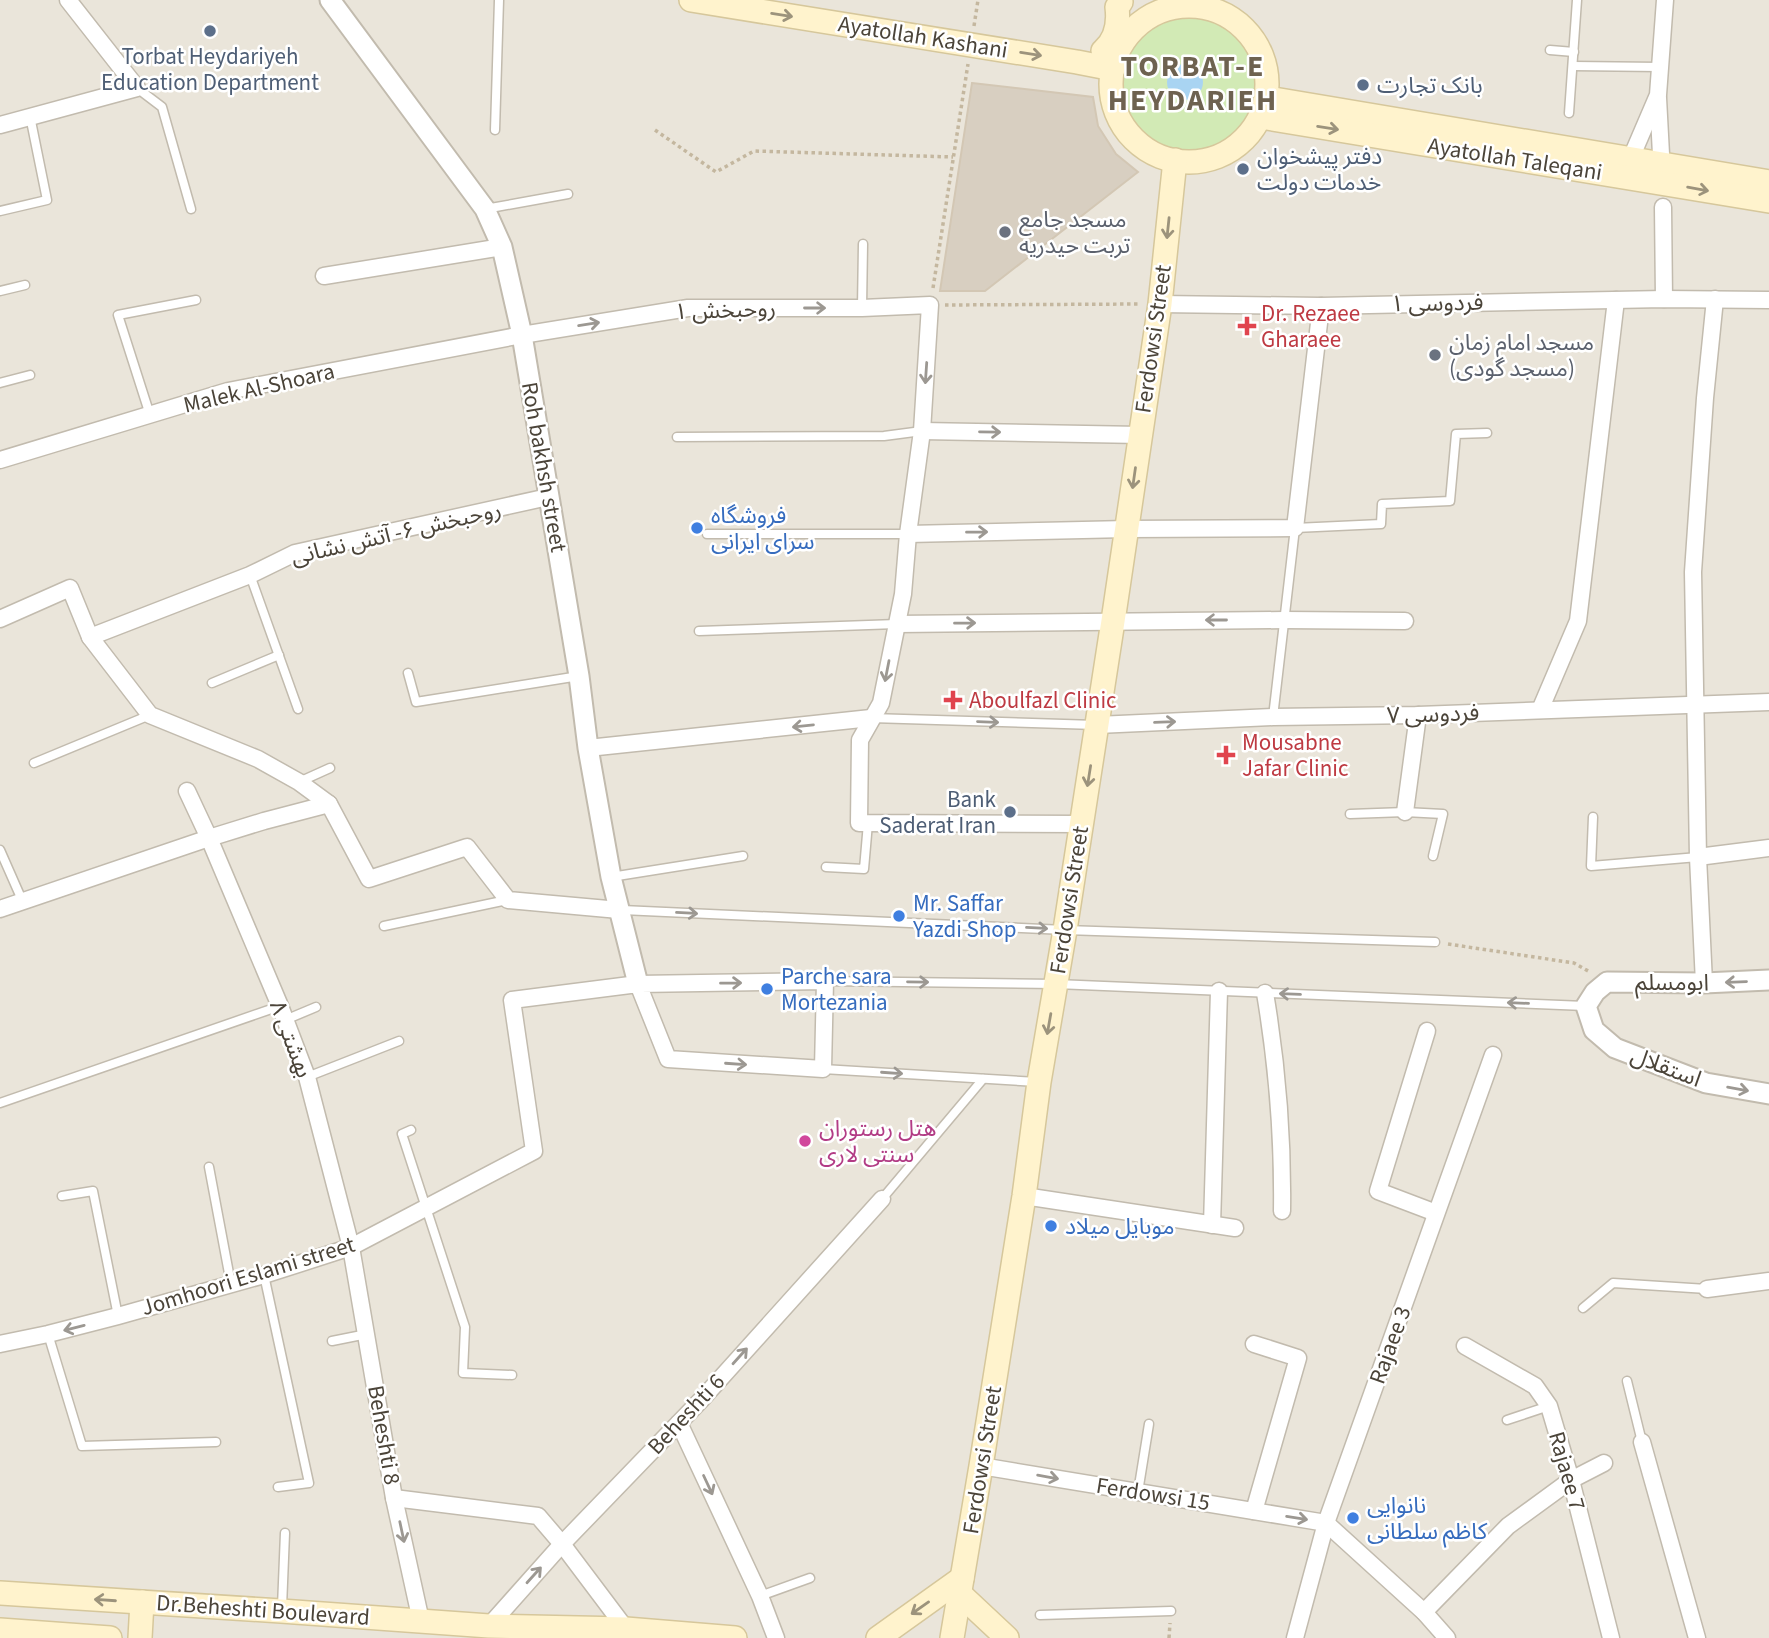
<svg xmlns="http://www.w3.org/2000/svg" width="1769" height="1638" font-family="'Source Sans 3','Noto Sans Arabic',sans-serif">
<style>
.residential{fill:#eae5da}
.green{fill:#d2eab5}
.water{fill:#a9d4f2}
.building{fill:#d8cfc1;stroke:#d3c7b4;stroke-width:2}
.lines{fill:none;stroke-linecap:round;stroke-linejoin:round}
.service-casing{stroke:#c2bbae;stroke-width:11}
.minor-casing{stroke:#c2bbae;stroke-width:19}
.tertiary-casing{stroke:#c2bbae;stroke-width:23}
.secondary-casing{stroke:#d6c79b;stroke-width:26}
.path{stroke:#c4b79f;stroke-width:3.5;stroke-dasharray:3.5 3.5;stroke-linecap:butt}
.service{stroke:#fff;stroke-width:8}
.minor{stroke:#fff;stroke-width:16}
.tertiary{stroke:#fff;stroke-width:19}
.secondary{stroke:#fff3cd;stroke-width:23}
.oneway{stroke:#9c937c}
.oneway2{stroke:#9c9892}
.service-dot{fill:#5c6f8a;stroke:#fff;stroke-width:2.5}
.worship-dot{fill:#6b7280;stroke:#fff;stroke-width:2.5}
.health-dot{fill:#e0444e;stroke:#fff;stroke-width:2.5}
.shop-dot{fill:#3f7fe0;stroke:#fff;stroke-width:2.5}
.hotel-dot{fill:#d1479c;stroke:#fff;stroke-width:2.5}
.labels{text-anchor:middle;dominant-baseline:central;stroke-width:5;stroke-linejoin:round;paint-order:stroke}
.street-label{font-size:23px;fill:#4b4439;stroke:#fff}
.service-label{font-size:23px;fill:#4e5e75;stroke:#fff;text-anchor:start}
.worship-label{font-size:23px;fill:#5b616d;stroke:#fff;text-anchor:start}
.health-label{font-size:23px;fill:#be3a42;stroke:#fff;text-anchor:start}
.shop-label{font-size:23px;fill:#366cbe;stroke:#fff;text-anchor:start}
.hotel-label{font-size:23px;fill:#b23c85;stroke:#fff;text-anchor:start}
.district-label{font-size:30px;font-weight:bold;letter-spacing:2px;fill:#6e6250;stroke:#fff}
</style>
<rect width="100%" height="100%" fill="#f6f3ec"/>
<!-- residential -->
<rect class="residential" x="0" y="0" width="1769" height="1638"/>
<!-- green -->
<circle class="green" cx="1189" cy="86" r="69"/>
<!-- water -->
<circle class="water" cx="1185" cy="82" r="18"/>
<!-- building -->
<path class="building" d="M972,83L1093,97L1098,126L1116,154L1138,172L985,291H940Z"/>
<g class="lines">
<!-- service casing -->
<g class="service-casing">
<g id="service">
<path d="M1550,50L1574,52"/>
<path d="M1573,66L1660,67"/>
<path d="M137,88L162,107L191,209"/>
<path d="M1569,113L1577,0"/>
<path d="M495,130L499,0"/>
<path d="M485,209L568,194"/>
<path d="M0,211L47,200L30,116"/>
<path d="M0,291L25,285"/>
<path d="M862,308L863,244"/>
<path d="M0,383L30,375"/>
<path d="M150,415L118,315L196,300"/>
<path d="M677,437L884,436L922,431"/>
<path d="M707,534H908"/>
<path d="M250,575L298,709"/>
<path d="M699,631L897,624"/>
<path d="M408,673L416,702L579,676"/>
<path d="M212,683L279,655"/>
<path d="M1273,717L1295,528L1381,524L1382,504L1450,501L1456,434L1487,433"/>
<path d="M871,718L1096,725"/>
<path d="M34,763L150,715"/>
<path d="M299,782L330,768"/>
<path d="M1350,814L1405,812L1443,814L1433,856"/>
<path d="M1593,817L1591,866L1698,857"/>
<path d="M0,850L22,900"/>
<path d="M826,867L864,869L868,823"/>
<path d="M611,877L743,856"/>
<path d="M622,910L1065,930L1435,942"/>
<path d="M384,926L507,900"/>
<path d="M825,981L1056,984L1585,1006"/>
<path d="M285,1020L316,1007"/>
<path d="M823,1069L1037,1082"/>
<path d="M307,1077L399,1041"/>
<path d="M0,1103L280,1006"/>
<path d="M411,1130L402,1134L465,1327L463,1373L512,1375"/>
<path d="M209,1167L231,1284"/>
<path d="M62,1196L93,1191L118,1316"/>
<path d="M882,1199L983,1079"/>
<path d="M264,1275L309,1483L278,1487"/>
<path d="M1583,1308L1613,1283L1707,1289"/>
<path d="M48,1334L82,1446L216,1442"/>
<path d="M332,1341L367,1334"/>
<path d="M1627,1381L1642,1442"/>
<path d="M1507,1420L1549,1406"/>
<path d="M1138,1492L1149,1424"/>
<path d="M760,1596L810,1578"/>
<path d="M282,1607L285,1533"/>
<path d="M1040,1615L1171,1611"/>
</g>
</g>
<!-- minor casing -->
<g class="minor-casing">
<g id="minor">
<path d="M1658,98L1662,173"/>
<path d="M0,125L137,88L68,0"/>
<path d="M1631,158L1658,95L1665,0"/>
<path d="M1663,207L1664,299"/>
<path d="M324,276L502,247"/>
<path d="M1160,304L1321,306L1664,299L1769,300"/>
<path d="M922,431L1141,435"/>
<path d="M0,460L228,391L522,335L688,308H862L930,305L922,431L908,534L903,594L881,703L860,740L859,823L1081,824"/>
<path d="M908,534L1127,529L1295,528L1321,306"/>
<path d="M0,619L70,588L90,637L150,715L258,759L299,782L329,804L369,879L467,847L508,900L619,910"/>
<path d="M897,624L1284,620L1405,621"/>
<path d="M90,637L250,575L295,553L548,497"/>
<path d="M1540,710L1578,621L1616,300"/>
<path d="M1097,725L1273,717L1418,715L1769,702"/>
<path d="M588,748L871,718"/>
<path d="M329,804L264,821L209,838L280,1006L307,1077L351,1247L394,1498L421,1621"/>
<path d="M1405,812L1418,715"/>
<path d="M1698,857L1769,848"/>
<path d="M0,909L209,838L187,791"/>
<path d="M1704,983L1698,857L1693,572L1705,398L1715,299"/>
<path d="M1265,993C1277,1064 1283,1138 1282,1211"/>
<path d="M1427,1031L1378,1191L1436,1213"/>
<path d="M1024,1196L1235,1228"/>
<path d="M1212,1225L1219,991"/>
<path d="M1707,1289L1769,1281"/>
<path d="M0,1344L48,1334L118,1316L264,1275L351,1247L534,1151L512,1000L638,984L825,981L823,1069L668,1059L638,984"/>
<path d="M1465,1346L1535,1386L1549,1406L1571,1480L1611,1638"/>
<path d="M679,1423L760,1596L776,1638"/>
<path d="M1642,1442L1697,1638"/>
<path d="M981,1466L1326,1523L1424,1612L1447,1638"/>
<path d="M394,1498L538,1516L562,1544L626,1629"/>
<path d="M1254,1511L1298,1358L1254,1344"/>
<path d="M1424,1612L1508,1526L1571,1480L1604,1463"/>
<path d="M489,1626L562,1544L702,1399L882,1199"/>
<path d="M1295,1638L1326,1523L1493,1055"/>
</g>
</g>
<!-- tertiary casing -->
<g class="tertiary-casing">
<g id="tertiary">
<path d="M330,0L485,209L502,247L522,335L579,676L588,748L611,877L638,984"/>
<path d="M1769,980L1704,983L1607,982L1595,992L1586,1006L1594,1030L1615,1048L1706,1083L1769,1094"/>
</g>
</g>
<!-- secondary casing -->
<g class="secondary-casing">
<g id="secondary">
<path d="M691,0L1077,62L1113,69"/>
<circle cx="1189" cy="84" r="78"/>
<path d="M1103,51C1116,40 1119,23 1117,7L1121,2"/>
<path d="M1267,98L1769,182"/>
<path d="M1261,117L1769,201"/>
<path d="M0,1593L281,1611L489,1626L626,1629L735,1638"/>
<path d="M960,1594L1007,1638"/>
<path d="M0,1630L110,1638"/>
<path d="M140,1638L142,1602"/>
<path d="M878,1638L962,1578"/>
<path d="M952,1638L981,1466L1024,1196L1039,1082L1065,930L1113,621L1160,304L1175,160"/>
</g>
</g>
<!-- path -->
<g class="path">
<path d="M974,26L978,0"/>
<path d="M655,130L716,172L754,151L953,157"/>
<path d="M933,288L968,64"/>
<path d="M945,305L1141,304"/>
<path d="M1448,944L1574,963L1590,972"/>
<path d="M1169,1638L1170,1623"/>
</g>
<!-- service -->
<use href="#service" class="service"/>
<!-- minor -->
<use href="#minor" class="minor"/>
<!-- tertiary -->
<use href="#tertiary" class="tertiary"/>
<!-- secondary -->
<use href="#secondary" class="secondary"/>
</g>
<!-- one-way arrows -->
<defs><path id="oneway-shaft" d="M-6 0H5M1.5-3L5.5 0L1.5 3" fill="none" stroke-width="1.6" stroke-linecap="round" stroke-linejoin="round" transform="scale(1.75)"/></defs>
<g class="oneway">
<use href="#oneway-shaft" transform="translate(782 15) rotate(9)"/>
<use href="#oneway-shaft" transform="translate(1031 54) rotate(9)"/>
<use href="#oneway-shaft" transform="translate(1328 128) rotate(9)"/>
<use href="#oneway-shaft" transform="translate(1698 189) rotate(10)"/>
<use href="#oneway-shaft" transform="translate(1168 228) rotate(96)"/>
<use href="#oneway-shaft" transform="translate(1134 478) rotate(98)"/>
<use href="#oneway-shaft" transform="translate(1089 776) rotate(99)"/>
<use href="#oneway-shaft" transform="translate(1049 1024) rotate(100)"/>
<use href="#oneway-shaft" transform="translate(105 1600) rotate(-176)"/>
<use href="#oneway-shaft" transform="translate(920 1608) rotate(145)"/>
</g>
<g class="oneway2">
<use href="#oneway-shaft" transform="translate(815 308)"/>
<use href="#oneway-shaft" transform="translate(589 324) rotate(-9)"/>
<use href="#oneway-shaft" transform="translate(926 373) rotate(94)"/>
<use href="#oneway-shaft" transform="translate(990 432) rotate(1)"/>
<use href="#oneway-shaft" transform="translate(977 532) rotate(-1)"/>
<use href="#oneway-shaft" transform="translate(1216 620) rotate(180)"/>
<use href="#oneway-shaft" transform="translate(965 623) rotate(-1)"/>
<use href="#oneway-shaft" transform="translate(887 671) rotate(101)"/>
<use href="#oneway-shaft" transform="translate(988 722) rotate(2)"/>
<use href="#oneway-shaft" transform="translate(1165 722) rotate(-2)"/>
<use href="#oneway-shaft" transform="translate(803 726) rotate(174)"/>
<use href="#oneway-shaft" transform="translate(687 913) rotate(3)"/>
<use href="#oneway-shaft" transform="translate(1037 928) rotate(3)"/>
<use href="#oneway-shaft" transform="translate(918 982) rotate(1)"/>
<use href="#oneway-shaft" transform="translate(1736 982) rotate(178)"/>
<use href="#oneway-shaft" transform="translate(731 983) rotate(-1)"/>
<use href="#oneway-shaft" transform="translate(1290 994) rotate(-178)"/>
<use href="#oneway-shaft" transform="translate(1518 1003) rotate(-178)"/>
<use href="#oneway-shaft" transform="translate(736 1064) rotate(4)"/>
<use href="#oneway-shaft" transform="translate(892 1073) rotate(4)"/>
<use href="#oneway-shaft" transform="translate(1738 1089) rotate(10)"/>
<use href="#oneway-shaft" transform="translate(74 1328) rotate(166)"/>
<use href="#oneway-shaft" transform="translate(740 1356) rotate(-48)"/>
<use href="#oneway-shaft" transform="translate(1048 1477) rotate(10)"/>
<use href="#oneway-shaft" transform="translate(708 1485) rotate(65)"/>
<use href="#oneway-shaft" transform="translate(1297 1518) rotate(9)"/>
<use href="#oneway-shaft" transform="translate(402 1532) rotate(78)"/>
<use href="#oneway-shaft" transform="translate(534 1575) rotate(-48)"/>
</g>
<!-- markers -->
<g class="service-dot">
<circle cx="210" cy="31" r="7"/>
<circle cx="1363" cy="85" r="7"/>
<circle cx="1243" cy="169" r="7"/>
<circle cx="1010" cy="812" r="7"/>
</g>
<g class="worship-dot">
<circle cx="1005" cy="232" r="7"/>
<circle cx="1435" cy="355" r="7"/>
</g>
<g class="health-dot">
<path d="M1243.5 315.5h7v7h7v7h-7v7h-7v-7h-7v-7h7z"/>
<path d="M949.5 689.5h7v7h7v7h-7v7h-7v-7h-7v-7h7z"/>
<path d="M1222.5 744.5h7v7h7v7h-7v7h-7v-7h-7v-7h7z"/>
</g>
<g class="shop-dot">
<circle cx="697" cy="528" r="7"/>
<circle cx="899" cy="916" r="7"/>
<circle cx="767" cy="989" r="7"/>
<circle cx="1051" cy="1226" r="7"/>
<circle cx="1353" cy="1518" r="7"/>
</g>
<circle class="hotel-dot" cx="805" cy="1141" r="7"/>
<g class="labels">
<!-- street labels -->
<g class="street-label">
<text transform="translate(923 37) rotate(9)">Ayatollah Kashani</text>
<text transform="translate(1515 159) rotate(9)">Ayatollah Taleqani</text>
<text transform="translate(1437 303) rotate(-1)">فردوسی ۱</text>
<text transform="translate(725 310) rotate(-2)">روحبخش ۱</text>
<text transform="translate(1153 339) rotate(-82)">Ferdowsi Street</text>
<text transform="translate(259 388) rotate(-13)">Malek Al-Shoara</text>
<text transform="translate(544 467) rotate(80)">Roh bakhsh street</text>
<text transform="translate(396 533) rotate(-13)">روحبخش ۶- آتش نشانی</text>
<text transform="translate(1433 714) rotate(-2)">فردوسی ۷</text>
<text transform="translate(1069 900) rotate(-81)">Ferdowsi Street</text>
<text x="1672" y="982">ابومسلم</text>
<text transform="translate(291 1039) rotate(69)">بهشتی ۸</text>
<text transform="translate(1666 1067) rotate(21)">استقلال</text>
<text transform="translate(248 1276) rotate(-17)">Jomhoori Eslami street</text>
<text transform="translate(1390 1345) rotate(-70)">Rajaee 3</text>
<text transform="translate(686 1414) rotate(-47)">Beheshti 6</text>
<text transform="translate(384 1435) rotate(80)">Beheshti 8</text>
<text transform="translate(982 1460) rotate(-81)">Ferdowsi Street</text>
<text transform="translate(1567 1471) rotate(74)">Rajaee 7</text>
<text transform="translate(1153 1494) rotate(9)">Ferdowsi 15</text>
<text transform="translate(263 1610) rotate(4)">Dr.Beheshti Boulevard</text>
</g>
<!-- service labels -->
<g class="service-label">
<text x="210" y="56" text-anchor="middle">Torbat Heydariyeh<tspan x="210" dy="26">Education Department</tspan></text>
<text x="1377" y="85">بانک تجارت</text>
<text x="1257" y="156">دفتر پیشخوان<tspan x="1257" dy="26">خدمات دولت</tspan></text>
<text x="996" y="799" text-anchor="end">Bank<tspan x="996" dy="26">Saderat Iran</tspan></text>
</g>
<!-- worship labels -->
<g class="worship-label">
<text x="1019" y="219">مسجد جامع<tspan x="1019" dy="26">تربت حیدریه</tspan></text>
<text x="1449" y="342">مسجد امام زمان<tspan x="1449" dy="26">(مسجد گودی)</tspan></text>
</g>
<!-- health labels -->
<g class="health-label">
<text x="1261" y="313">Dr. Rezaee<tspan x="1261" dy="26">Gharaee</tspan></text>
<text x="969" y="700">Aboulfazl Clinic</text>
<text x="1242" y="742">Mousabne<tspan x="1242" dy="26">Jafar Clinic</tspan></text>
</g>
<!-- shop labels -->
<g class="shop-label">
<text x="711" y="515">فروشگاه<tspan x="711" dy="26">سرای ایرانی</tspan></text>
<text x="913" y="903">Mr. Saffar<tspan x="913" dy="26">Yazdi Shop</tspan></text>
<text x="781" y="976">Parche sara<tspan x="781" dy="26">Mortezania</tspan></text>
<text x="1065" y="1226">موبایل میلاد</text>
<text x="1367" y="1505">نانوایی<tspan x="1367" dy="26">کاظم سلطانی</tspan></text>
</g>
<!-- hotel labels -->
<g class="hotel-label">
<text x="819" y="1128">هتل رستوران<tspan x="819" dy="26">سنتی لاری</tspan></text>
</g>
<!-- district labels -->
<g class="district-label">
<text x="1193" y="66">TORBAT-E<tspan x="1193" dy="34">HEYDARIEH</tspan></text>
</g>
</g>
</svg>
